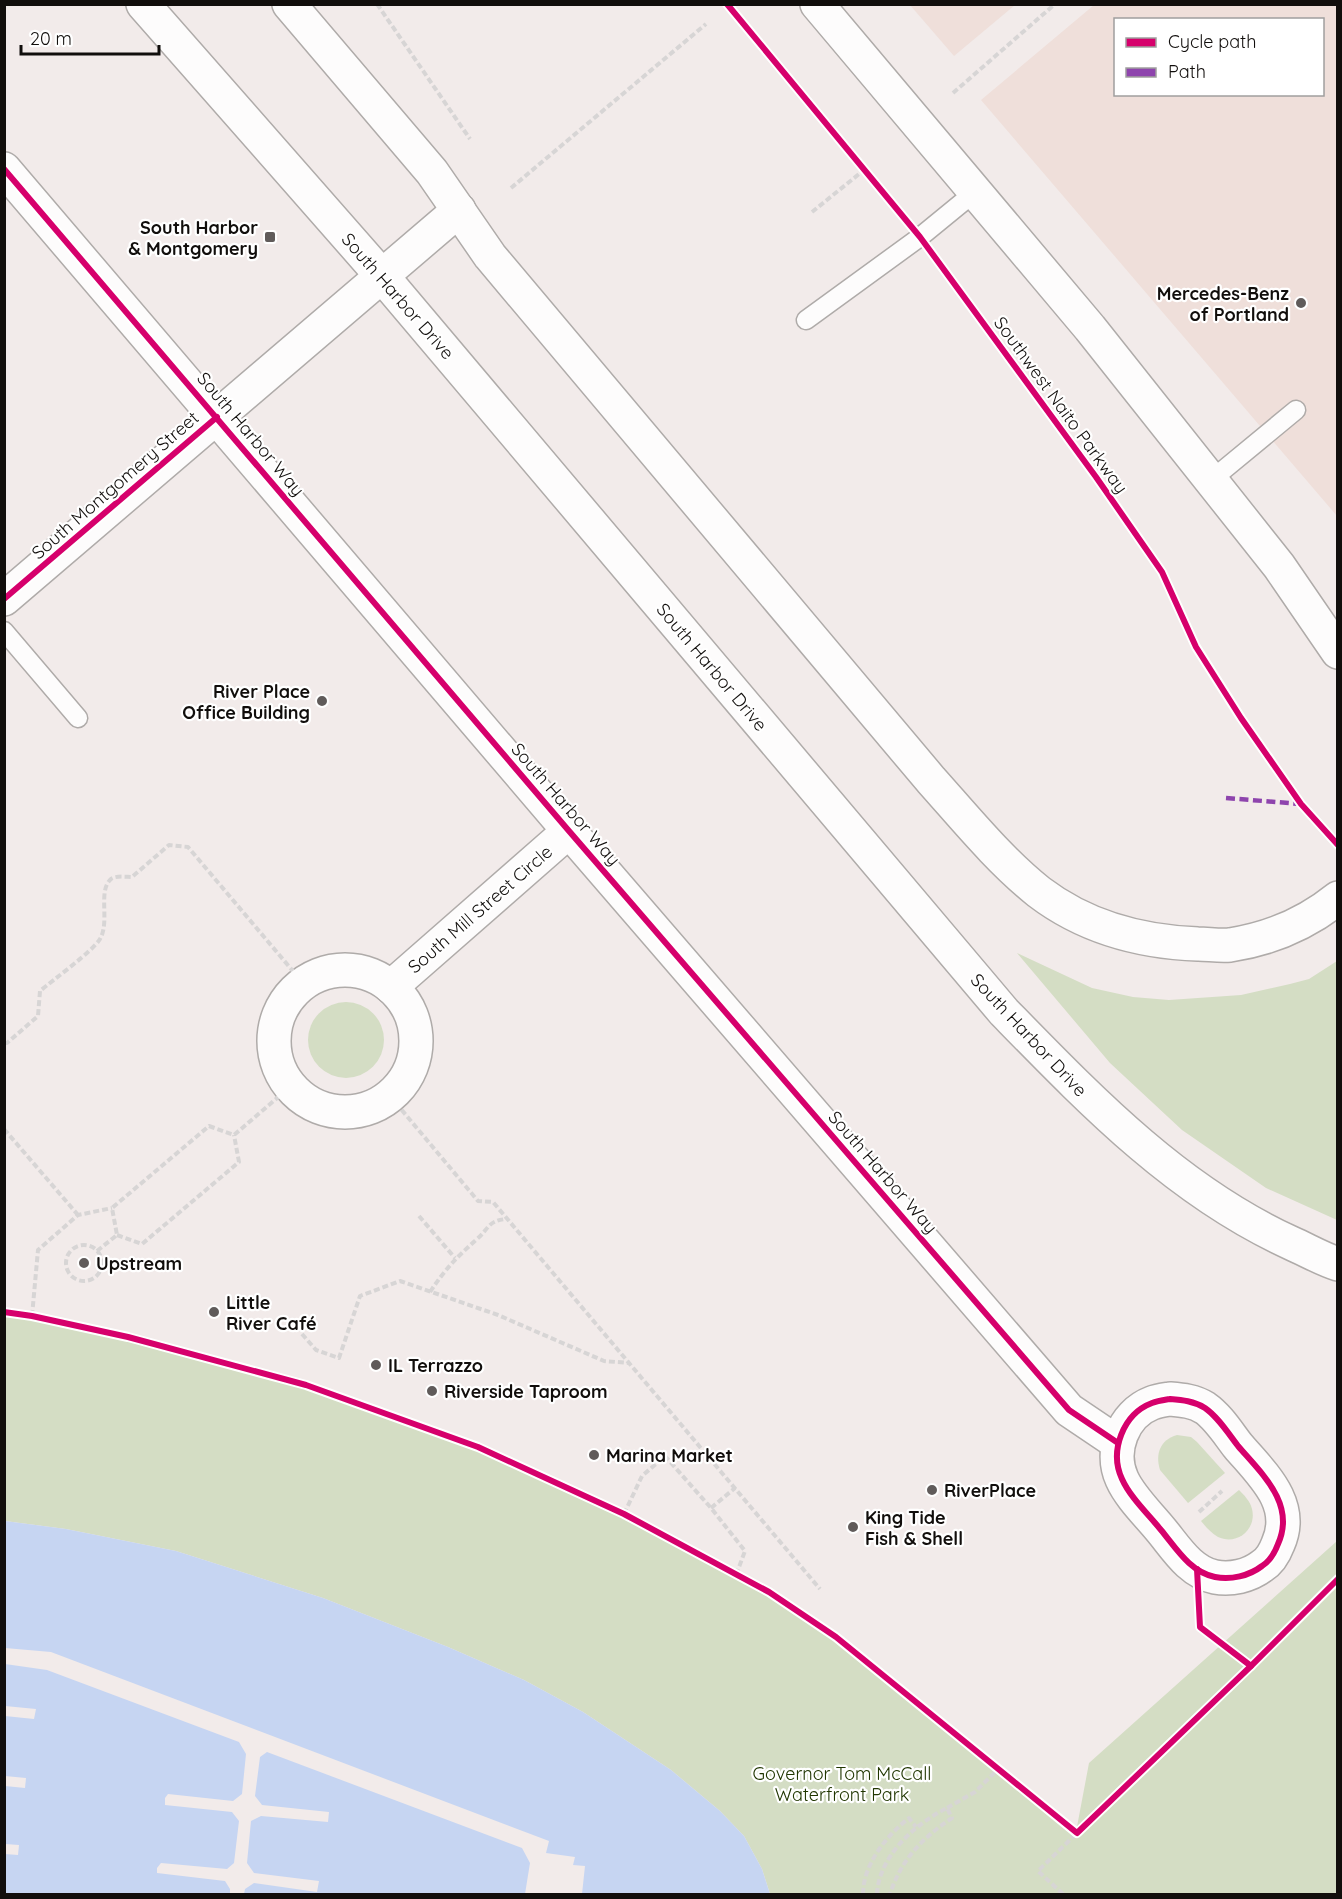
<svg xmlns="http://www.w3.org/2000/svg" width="1342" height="1899" font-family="Quicksand,sans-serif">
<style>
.commercial{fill:#efdfda;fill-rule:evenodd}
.green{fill:#d4ddc4}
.water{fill:#c6d5f2}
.pier{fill:#f2ebea}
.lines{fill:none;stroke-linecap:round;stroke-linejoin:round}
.service-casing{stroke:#afaba9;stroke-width:21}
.minor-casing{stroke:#afaba9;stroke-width:36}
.tertiary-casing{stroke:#afaba9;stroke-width:36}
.primary-casing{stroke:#afaba9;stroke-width:36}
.path{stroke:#d7d5d5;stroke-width:4;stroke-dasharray:6 3;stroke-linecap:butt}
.service{stroke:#fdfcfc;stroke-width:18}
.minor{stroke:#fdfcfc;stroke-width:33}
.tertiary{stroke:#fdfcfc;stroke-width:33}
.primary{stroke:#fdfcfc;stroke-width:33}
.quiet{stroke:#8e44ad;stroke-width:4.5;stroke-dasharray:9 4.5;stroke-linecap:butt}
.cycleway-casing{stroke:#fff;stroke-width:10}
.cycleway{stroke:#d6006c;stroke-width:6}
.poi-dot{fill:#605b5a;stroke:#fff;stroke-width:2}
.labels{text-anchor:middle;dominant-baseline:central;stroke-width:4.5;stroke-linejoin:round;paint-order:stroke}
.poi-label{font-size:18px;font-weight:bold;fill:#110e0c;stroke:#fff;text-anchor:start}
.street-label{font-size:18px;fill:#110e0c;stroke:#fff}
.park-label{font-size:18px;fill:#203600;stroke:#fff}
</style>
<rect width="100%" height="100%" fill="#f2ebea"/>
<!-- commercial -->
<g class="commercial">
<path d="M910,5H1015L954,56Z"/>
<path d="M1094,5H1337V516L981,100ZM1116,20H1322V94H1116Z"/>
</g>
<!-- green -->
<g class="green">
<path d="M1017,953L1092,988L1133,997L1169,1000L1241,995L1290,984L1309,979L1337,961V1220L1266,1188L1182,1130L1110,1063Z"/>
<circle cx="346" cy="1040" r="38"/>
<path d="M5,1312L32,1316L128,1337L306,1385L478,1447L624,1514L769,1592L836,1637L1076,1832L1089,1763L1337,1541V1894H770L762,1869L744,1836L720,1811L671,1770L583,1712L524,1680L448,1647L323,1598L176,1551L66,1529L5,1521Z"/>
<path d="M1177,1435L1191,1437L1197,1442L1225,1473L1188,1503L1160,1470C1155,1454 1160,1440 1177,1435Z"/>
<path d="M1239,1490C1244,1495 1250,1501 1252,1509C1257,1529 1237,1546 1218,1537C1211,1533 1206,1527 1201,1521Z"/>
</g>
<!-- water -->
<path class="water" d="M5,1521L66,1529L176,1551L323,1598L448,1647L524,1680L583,1712L671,1770L720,1811L744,1836L762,1869L770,1894H5Z"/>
<!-- pier -->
<g class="pier">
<path d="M5,1648L51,1652L549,1841L546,1853L575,1857L573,1865L585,1866L582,1894H525L530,1863L522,1848L267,1752L260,1757L255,1796L262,1805L329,1812L328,1822L261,1816L251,1821L247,1863L254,1873L319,1881L317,1892L254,1883L245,1889L244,1894H230V1889L225,1881L157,1873V1868L161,1863L227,1869L234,1863L239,1821L232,1812L165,1805V1798L168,1794L233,1801L242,1794L246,1754L239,1742L47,1670L5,1664Z"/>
<path d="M5,1706L36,1709L34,1719L5,1716Z"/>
<path d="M5,1776L26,1778L25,1788L5,1786Z"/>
<path d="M5,1844L19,1845L18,1855L5,1854Z"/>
</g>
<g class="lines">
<!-- service casing -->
<g class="service-casing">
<g id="service">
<path d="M806,320L920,237L975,192"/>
<path d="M1210,481L1296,410"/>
<path d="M4,631L78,718"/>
</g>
</g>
<!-- minor casing -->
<g class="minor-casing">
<g id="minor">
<path d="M4,169L569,831L1069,1410L1118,1443"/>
<circle cx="345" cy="1041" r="71"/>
<path d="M391,987L569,831"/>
<path d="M1170,1399C1182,1400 1194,1401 1205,1408C1218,1417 1228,1433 1238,1446C1262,1474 1296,1504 1278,1544C1275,1552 1270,1561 1262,1566C1249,1576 1231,1580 1215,1577C1190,1572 1176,1548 1161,1530C1148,1514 1130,1497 1122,1479C1109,1451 1123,1414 1152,1403C1157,1401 1164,1400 1170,1399Z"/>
</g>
</g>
<!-- tertiary casing -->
<g class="tertiary-casing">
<path id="tertiary" d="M4,599L459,210"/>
</g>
<!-- primary casing -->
<g class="primary-casing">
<g id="primary">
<path d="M143,4L382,276L1004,1012C1091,1101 1177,1191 1291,1243C1307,1250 1322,1259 1338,1264"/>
<path d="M289,4L432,172L490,256L931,780C965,818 999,860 1039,892C1085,927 1141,942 1198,944C1208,944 1219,946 1230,945C1269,939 1307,923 1338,898"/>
<path d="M817,4L1090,328L1279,566L1338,652"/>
</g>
</g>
<!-- path -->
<g class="path">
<path d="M377,4L470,139"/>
<path d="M953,93L1055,4"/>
<path d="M511,188L706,24"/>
<path d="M812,212L864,170"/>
<path d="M4,1043H7L38,1016L40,991C53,980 93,951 100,939C110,922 98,892 110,880C114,875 126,877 132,877L169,845L188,847L303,983"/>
<path d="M390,1096L478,1201L493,1202L820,1589"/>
<path d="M4,1129L78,1215"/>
<path d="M419,1216L455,1258"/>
<path d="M117,1235L142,1244L239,1162L234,1135"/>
<circle cx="84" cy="1263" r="18"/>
<path d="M97,1251L117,1235L112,1208L209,1126L234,1135L290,1087"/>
<path d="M430,1292C446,1268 456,1258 477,1239C489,1229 487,1221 506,1219"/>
<path d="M32,1316L38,1250L78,1215L112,1208"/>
<path d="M302,1334L316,1350L339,1358L360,1296L400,1281L498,1315L604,1361L629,1363"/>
<path d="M711,1508L735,1488"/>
<path d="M1199,1512L1222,1491"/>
<path d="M624,1514L642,1476L665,1456L711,1508L745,1551L736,1575"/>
<path d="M947,1808L975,1792L999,1768"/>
<path d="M863,1894C863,1865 886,1836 909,1818L916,1827"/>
<path d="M877,1894C879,1856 915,1824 947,1808L952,1818C922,1838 901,1860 890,1894"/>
<path d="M1063,1894L1038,1871L1077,1833"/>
</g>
<!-- service -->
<use href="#service" class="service"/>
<!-- minor -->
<use href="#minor" class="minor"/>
<!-- tertiary -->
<use href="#tertiary" class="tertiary"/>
<!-- primary -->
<use href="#primary" class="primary"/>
<!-- quiet -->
<path class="quiet" d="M1226,798L1301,804"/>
<!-- cycleway casing -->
<g class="cycleway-casing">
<g id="cycleway">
<path d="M727,4L920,237L1096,477L1162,572L1196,647L1241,718L1301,804L1338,845"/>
<path d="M4,169L569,831L1069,1410L1118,1443"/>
<path d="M4,599L217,417"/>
<path d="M4,1312L32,1316L128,1337L306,1385L478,1447L624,1514L769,1592L836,1637L1077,1833L1251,1666L1338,1579"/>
<path d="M1170,1399C1182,1400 1194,1401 1205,1408C1218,1417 1228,1433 1238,1446C1262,1474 1296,1504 1278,1544C1275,1552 1270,1561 1262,1566C1249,1576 1231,1580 1215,1577C1190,1572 1176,1548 1161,1530C1148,1514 1130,1497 1122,1479C1109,1451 1123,1414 1152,1403C1157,1401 1164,1400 1170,1399Z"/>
<path d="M1197,1569L1200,1627L1251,1666"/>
</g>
</g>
<!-- cycleway -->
<use href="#cycleway" class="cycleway"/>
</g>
<!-- markers -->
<g class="poi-dot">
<rect x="264" y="231" width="12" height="12" rx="3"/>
<circle cx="1301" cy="303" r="6"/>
<circle cx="322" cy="701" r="6"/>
<circle cx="84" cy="1263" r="6"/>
<circle cx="214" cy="1312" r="6"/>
<circle cx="376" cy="1365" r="6"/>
<circle cx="432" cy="1391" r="6"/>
<circle cx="594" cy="1455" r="6"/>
<circle cx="932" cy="1490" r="6"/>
<circle cx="853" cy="1527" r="6"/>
</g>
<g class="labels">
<!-- poi labels -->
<g class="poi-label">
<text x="258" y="227" text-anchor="end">South Harbor<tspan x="258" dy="21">&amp; Montgomery</tspan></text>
<text x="1289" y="293" text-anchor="end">Mercedes-Benz<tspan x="1289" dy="21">of Portland</tspan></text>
<text x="310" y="691" text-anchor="end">River Place<tspan x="310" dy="21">Office Building</tspan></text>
<text x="96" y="1263">Upstream</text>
<text x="226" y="1302">Little<tspan x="226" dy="21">River Café</tspan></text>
<text x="388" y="1365">IL Terrazzo</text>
<text x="444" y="1391">Riverside Taproom</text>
<text x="606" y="1455">Marina Market</text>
<text x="944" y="1490">RiverPlace</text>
<text x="865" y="1517">King Tide<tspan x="865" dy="21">Fish &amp; Shell</tspan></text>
</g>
<!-- street labels -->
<g class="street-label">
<text transform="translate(398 296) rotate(49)">South Harbor Drive</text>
<text transform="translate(1061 405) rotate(54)">Southwest Naito Parkway</text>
<text transform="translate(251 434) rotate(50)">South Harbor Way</text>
<text transform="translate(115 485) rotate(-41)">South Montgomery Street</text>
<text transform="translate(712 667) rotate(50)">South Harbor Drive</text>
<text transform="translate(566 804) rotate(49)">South Harbor Way</text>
<text transform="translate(480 909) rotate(-41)">South Mill Street Circle</text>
<text transform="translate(1029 1035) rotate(47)">South Harbor Drive</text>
<text transform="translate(883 1172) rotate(49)">South Harbor Way</text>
</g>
<!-- park labels -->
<g class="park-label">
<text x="842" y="1773">Governor Tom McCall<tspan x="842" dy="21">Waterfront Park</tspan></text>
</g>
</g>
<!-- border -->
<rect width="1342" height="1899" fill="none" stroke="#110e0c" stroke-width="12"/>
<!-- legend -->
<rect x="1114" y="18" width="210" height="78" fill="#ffffff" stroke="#a09f9e" stroke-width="1.5"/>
<rect x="1126" y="38" width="30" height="9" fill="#d6006c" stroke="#a09f9e" stroke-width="1.5"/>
<text x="1168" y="48" font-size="18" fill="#110e0c">Cycle path</text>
<rect x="1126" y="68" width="30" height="9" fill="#8e44ad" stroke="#a09f9e" stroke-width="1.5"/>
<text x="1168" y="78" font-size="18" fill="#110e0c">Path</text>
<!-- scale -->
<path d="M21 45v9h138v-9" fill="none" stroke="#110e0c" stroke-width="3"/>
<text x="30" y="45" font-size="18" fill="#110e0c" stroke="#ffffff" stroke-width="4.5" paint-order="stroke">20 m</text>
</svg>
